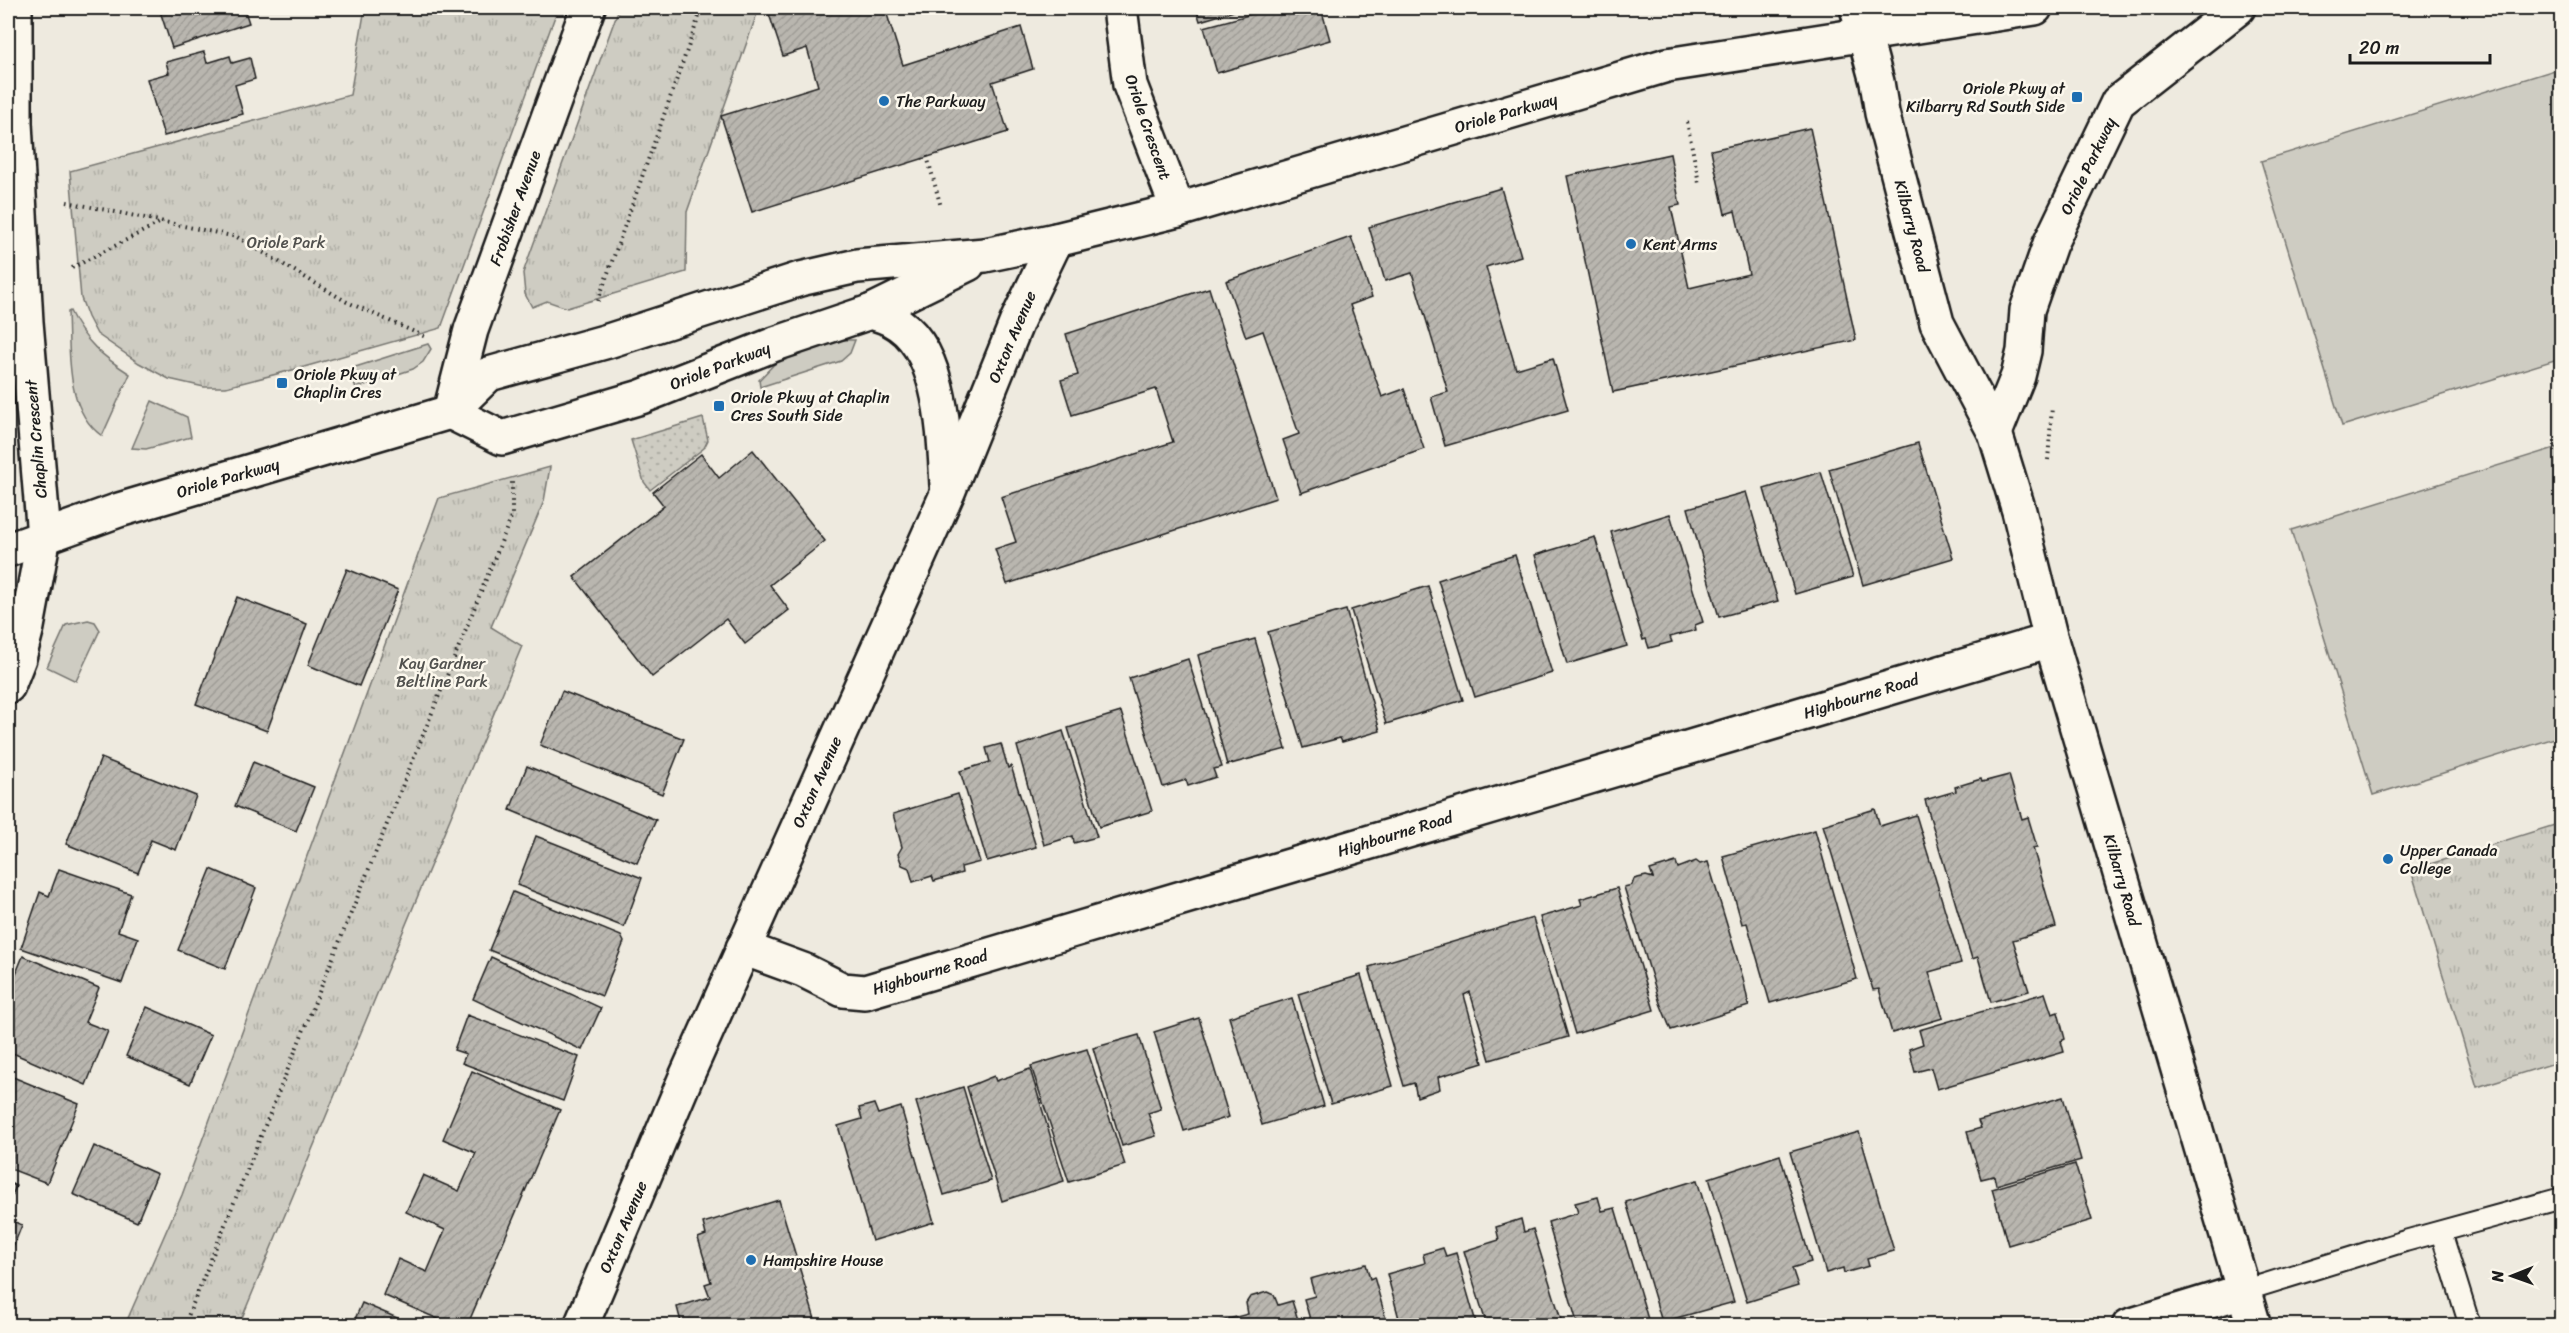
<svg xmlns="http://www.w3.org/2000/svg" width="2569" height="1333" font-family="Sriracha,sans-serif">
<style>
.grass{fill:#ceccc2;stroke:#75746f;stroke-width:1.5}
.park{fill:url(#park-tufts);stroke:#75746f;stroke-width:1.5}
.garden{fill:url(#garden-dots);stroke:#75746f;stroke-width:1.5}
.building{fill:url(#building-hatch);stroke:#1c1c1c;stroke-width:1.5}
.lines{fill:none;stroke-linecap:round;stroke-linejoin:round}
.lane-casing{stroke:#1c1c1c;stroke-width:24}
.street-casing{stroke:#1c1c1c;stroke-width:38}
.secondary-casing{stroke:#1c1c1c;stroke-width:38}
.path{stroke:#1c1c1c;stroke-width:4;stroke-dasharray:1.5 4.5;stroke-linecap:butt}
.lane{stroke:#fbf7ec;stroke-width:20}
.street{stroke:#fbf7ec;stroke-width:33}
.secondary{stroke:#fbf7ec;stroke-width:33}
.poi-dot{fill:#1f6fb2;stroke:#fbf7ec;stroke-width:2}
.labels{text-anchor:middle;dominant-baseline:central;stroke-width:5;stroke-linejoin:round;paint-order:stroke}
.poi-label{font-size:16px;fill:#1c1c1c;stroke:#fbf7ec;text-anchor:start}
.street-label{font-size:16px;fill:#1c1c1c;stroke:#fbf7ec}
.park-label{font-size:16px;fill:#51514e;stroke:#fbf7ec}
</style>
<defs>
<pattern id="park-tufts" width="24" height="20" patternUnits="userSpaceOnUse" patternTransform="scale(1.5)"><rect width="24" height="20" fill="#ceccc2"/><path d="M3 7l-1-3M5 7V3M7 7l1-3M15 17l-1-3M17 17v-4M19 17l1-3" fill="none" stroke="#b0afa6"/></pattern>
<pattern id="garden-dots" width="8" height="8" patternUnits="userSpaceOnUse" patternTransform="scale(1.5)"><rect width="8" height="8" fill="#ceccc2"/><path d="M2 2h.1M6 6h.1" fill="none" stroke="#b0afa6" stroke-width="1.8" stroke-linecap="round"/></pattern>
<pattern id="building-hatch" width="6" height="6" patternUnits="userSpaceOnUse" patternTransform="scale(1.5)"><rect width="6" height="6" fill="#b9b6af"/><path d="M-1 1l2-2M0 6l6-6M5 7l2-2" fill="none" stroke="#9e9c96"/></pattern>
</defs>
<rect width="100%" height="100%" fill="#eeeadf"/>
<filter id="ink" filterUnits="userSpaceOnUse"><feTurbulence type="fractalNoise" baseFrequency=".0167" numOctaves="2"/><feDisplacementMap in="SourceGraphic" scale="12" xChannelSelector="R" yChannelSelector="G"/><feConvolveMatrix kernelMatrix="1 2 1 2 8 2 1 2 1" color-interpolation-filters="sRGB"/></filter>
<g filter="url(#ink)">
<!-- grass -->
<g class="grass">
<path d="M2561,68V358L2342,426L2261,161Z"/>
<path d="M70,311C84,341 103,357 130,374L102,436C65,410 70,352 68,312Z"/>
<path d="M833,340H855L850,353L841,361L760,387L759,380L782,356Z"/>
<path d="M428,344L431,349L423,362L413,369L356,388L349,369Z"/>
<path d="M152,401L187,417L191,437L146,449L132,448Z"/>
<path d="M2561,446V736L2373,795L2291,530Z"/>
<path d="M88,620L95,622L100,630L76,681L47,667L66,625Z"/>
</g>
<!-- park -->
<g class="park">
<path d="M365,8H558L441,328L304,367L226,387H204L169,379L139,363L97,334L88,317L81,298L70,171L350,95Z"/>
<path d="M619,8H759L687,212L686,272L567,308L547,301L532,307L525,294L523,273Z"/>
<path d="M550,467L544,501L491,627L522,646L239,1325H125L182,1195L439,498Z"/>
<path d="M2561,823V1061L2477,1087L2411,870Z"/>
</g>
<!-- garden -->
<path class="garden" d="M703,418L708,440L704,448L650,490L644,482L631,440Z"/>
<!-- building -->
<g class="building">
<path d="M159,8H244L249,23L172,48Z"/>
<path d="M767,8H885L903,65L1021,27L1033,69L992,82L1008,132L752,212L721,116L818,86L807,48L783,56Z"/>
<path d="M988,8H1013L1010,15Z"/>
<path d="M1196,8H1244L1200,21Z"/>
<path d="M1274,8H1321L1330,40L1217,73L1204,27Z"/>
<path d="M204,52L207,63L230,56L232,63L250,58L255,79L235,85L243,114L164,136L147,79L169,73L166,62Z"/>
<path d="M1810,128L1856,340L1613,392L1567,176L1670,154L1680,205L1671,207L1689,288L1749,274L1735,211L1725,214L1711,150Z"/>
<path d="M1501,188L1521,256L1486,267L1516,369L1553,358L1568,410L1445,446L1431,397L1448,392L1412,273L1385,281L1369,227Z"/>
<path d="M1351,237L1372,297L1350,305L1382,397L1404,389L1424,449L1301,493L1283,440L1299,434L1263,331L1246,337L1226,281Z"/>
<path d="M1209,288L1276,498L1007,584L995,549L1016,542L1001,497L1173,442L1156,389L1072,415L1061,380L1078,375L1066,334Z"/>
<path d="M1918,443L1953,558L1863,585L1829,469Z"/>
<path d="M753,450L825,541L770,585L789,610L745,644L726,619L652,677L574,577L664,506L653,492L701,454L719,478Z"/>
<path d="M1821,472L1853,577L1795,594L1764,489Z"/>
<path d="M1746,492L1778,601L1719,617L1688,508Z"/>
<path d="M1670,514L1703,622L1695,625L1696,630L1670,637L1672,642L1649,648L1646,639L1643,640L1611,532Z"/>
<path d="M1595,537L1627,646L1567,664L1535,555Z"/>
<path d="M1515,555L1552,673L1475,697L1438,580Z"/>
<path d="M347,569L398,590L359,686L308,665Z"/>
<path d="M1428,586L1463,700L1386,724L1351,610Z"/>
<path d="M237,597L307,624L267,731L196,704Z"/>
<path d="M1346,610L1380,731L1342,742L1340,738L1303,748L1268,632Z"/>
<path d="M1255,639L1286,749L1227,765L1198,655Z"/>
<path d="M1188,659L1222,767L1213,769L1216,777L1188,786L1186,780L1163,787L1129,678Z"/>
<path d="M562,691L684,739L662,794L540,745Z"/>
<path d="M1121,712L1152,811L1099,827L1068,728Z"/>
<path d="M1063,731L1097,837L1074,843L1073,836L1044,845L1017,746Z"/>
<path d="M1001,744L1008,768L1011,766L1036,847L987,861L960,771L990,762L986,748Z"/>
<path d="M101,758L196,796L176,850L151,840L138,873L66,844Z"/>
<path d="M253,762L314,787L296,831L235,806Z"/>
<path d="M527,766L656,820L637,863L510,810Z"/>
<path d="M2009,775L2022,819L2028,817L2037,847L2033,848L2056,927L2013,940L2029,991L1991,1002L1978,957L1972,959L1925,800L1956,791L1955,787L1981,779L1982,782Z"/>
<path d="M958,794L980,862L961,867L962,873L934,881L932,876L913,882L909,868L902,865L898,854L902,847L893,814Z"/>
<path d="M1875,809L1880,826L1916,815L1961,963L1929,972L1943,1018L1892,1033L1879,989L1873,990L1823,825Z"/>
<path d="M1815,830L1857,979L1770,1003L1747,923L1742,924L1723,856Z"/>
<path d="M536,836L642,878L624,927L517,885Z"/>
<path d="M1696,861L1700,864L1708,862L1743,978L1749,1006L1671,1030L1660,1003L1624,887L1632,885L1634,879L1646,876L1653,878L1650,870L1676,862L1678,868Z"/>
<path d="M59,869L131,894L118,931L138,938L122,983L21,948L40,892L49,896Z"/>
<path d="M211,869L256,888L225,969L178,950Z"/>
<path d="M1617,888L1654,1010L1575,1034L1540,917L1582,905L1580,899Z"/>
<path d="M513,892L621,936L624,942L602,996L489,950Z"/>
<path d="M1533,918L1568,1037L1490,1060L1470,992L1464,995L1483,1063L1438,1077L1440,1089L1417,1097L1414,1083L1404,1086L1369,967Z"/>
<path d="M23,956L99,988L85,1022L108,1031L86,1085L8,1051V993Z"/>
<path d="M491,957L601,1008L582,1050L473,999Z"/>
<path d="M1361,975L1393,1086L1331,1104L1298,994Z"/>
<path d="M2045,993L2052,1014L2058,1012L2065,1039L2061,1041L2064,1052L1937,1089L1931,1068L1915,1072L1909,1049L1923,1044L1919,1030Z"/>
<path d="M1292,998L1324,1106L1262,1125L1229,1017Z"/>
<path d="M147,1007L211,1035L190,1084L126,1056Z"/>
<path d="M467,1015L579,1057L563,1101L462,1063L466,1054L454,1050Z"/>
<path d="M1199,1018L1229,1117L1184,1131L1154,1032Z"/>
<path d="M1139,1035L1161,1109L1148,1113L1156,1136L1122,1146L1093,1048Z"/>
<path d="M1087,1049L1125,1165L1069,1182L1031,1066Z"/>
<path d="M1030,1069L1064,1181L1002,1201L967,1087L994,1076L996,1081Z"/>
<path d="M472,1071L560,1110L467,1326H454L383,1295L398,1259L427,1272L445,1230L406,1212L423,1175L459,1191L476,1153L443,1139Z"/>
<path d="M8,1075L79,1104L47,1183L8,1168Z"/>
<path d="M963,1087L991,1181L944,1195L916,1102Z"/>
<path d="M2063,1097L2081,1160L1996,1185L1994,1176L1981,1179L1967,1132L1981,1128L1978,1121Z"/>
<path d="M874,1104L878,1114L901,1107L934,1222L872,1241L838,1126L862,1119L859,1108Z"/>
<path d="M1859,1132L1894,1251L1867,1259L1869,1266L1844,1273L1843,1268L1826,1273L1790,1152Z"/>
<path d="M94,1146L157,1174L137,1222L73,1194Z"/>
<path d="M1780,1155L1811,1262L1792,1268L1798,1286L1747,1302L1709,1178Z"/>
<path d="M2075,1164L2092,1220L2008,1245L1992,1189Z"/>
<path d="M1697,1180L1734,1302L1662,1322L1626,1202Z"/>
<path d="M8,1182L16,1186L8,1206Z"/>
<path d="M1598,1197L1602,1211L1615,1208L1650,1326H1578L1548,1222L1578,1213L1575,1203Z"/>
<path d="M779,1200L817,1326H682L677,1307L710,1297L705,1284L711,1282L698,1238L706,1235L703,1223Z"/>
<path d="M8,1219L22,1225L8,1260Z"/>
<path d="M1521,1219L1524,1232L1533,1229L1563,1326H1487L1464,1251L1499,1240L1496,1227Z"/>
<path d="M1443,1248L1446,1256L1456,1253L1477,1326H1401L1387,1274L1425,1263L1423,1254Z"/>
<path d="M1366,1264L1370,1279L1374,1277L1388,1326H1312L1304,1299L1315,1296L1310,1279Z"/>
<path d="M1267,1292L1274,1295L1278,1305L1292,1301L1300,1326H1222L1221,1321L1248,1314L1246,1303L1250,1297Z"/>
<path d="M362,1303L416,1326H352Z"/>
</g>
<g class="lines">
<!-- lane casing -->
<g class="lane-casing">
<g id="lane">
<path d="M2441,1232L2470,1326"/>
<path d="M2243,1291L2405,1241L2562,1198"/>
</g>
</g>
<!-- street casing -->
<g class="street-casing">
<g id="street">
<path d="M1120,8L1130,85L1178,210"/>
<path d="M1857,8L1877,82L1882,113L1937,323L1995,433L2019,511L2051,640L2254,1326"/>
<path d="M450,412L471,330L588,8"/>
<path d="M1995,433L2018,376L2024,351L2027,310L2050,244L2118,102L2238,8"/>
<path d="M743,948L803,970L843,990L865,992L2051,640"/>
<path d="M2129,1326L2243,1291"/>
</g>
</g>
<!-- secondary casing -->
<g class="secondary-casing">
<g id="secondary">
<path d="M870,312C877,314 885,316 892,320C943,346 944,436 947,485"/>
<path d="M450,412L502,438L641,397L775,344L870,312L968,264"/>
<path d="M8,550L119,510L450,412L489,374L608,341L800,279L857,266L985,255L1056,240L1178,210L1667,65L2035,8"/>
<path d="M8,686L19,658L27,627L44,536L26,322L15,123V8"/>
<path d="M581,1326L686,1077L948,492L1018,319L1056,240"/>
</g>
</g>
<!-- path -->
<g class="path">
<path d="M1687,122L1699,183"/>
<path d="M927,156L941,207"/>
<path d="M67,202L237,237L347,302L428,338"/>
<path d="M72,268L163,221"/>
<path d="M598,301L702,8"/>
<path d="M2048,460L2052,407"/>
<path d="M184,1326L512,515V478"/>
</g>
<!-- lane -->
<use href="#lane" class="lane"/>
<!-- street -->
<use href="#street" class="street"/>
<!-- secondary -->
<use href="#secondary" class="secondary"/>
</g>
</g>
<!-- markers -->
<g class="poi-dot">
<rect x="2071" y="91" width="12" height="12" rx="3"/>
<circle cx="884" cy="101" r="6"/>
<circle cx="1631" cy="244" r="6"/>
<rect x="276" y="377" width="12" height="12" rx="3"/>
<rect x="713" y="400" width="12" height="12" rx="3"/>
<circle cx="2388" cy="859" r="6"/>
<circle cx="751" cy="1260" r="6"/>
</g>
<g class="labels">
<!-- poi labels -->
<g class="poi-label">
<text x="2065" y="88" text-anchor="end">Oriole Pkwy at<tspan x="2065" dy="18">Kilbarry Rd South Side</tspan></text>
<text x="896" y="101">The Parkway</text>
<text x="1643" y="244">Kent Arms</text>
<text x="294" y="374">Oriole Pkwy at<tspan x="294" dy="18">Chaplin Cres</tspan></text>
<text x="731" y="397">Oriole Pkwy at Chaplin<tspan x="731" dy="18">Cres South Side</tspan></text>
<text x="2400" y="850">Upper Canada<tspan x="2400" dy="18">College</tspan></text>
<text x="763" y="1260">Hampshire House</text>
</g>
<!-- street labels -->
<g class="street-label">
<text transform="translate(1506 113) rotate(-16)">Oriole Parkway</text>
<text transform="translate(1148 127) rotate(71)">Oriole Crescent</text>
<text transform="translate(2088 166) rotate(-64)">Oriole Parkway</text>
<text transform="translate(515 208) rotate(-70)">Frobisher Avenue</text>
<text transform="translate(1912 226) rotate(75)">Kilbarry Road</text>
<text transform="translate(1012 337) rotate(-67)">Oxton Avenue</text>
<text transform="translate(720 366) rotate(-21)">Oriole Parkway</text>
<text transform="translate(36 439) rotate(-95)">Chaplin Crescent</text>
<text transform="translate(228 478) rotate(-16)">Oriole Parkway</text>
<text transform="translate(1861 696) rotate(-17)">Highbourne Road</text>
<text transform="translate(817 782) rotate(-66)">Oxton Avenue</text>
<text transform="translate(1395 834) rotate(-17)">Highbourne Road</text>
<text transform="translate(2122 880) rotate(74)">Kilbarry Road</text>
<text transform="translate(930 972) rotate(-17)">Highbourne Road</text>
<text transform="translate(623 1227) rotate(-67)">Oxton Avenue</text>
</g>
<!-- park labels -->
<g class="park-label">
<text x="286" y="242">Oriole Park</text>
<text x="442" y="663">Kay Gardner<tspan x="442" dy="18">Beltline Park</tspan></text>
</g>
</g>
<!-- margin -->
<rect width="2569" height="1333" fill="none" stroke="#fbf7ec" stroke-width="30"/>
<rect x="15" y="15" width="2539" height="1303" fill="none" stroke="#1c1c1c" stroke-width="2" filter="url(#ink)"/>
<!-- north arrow -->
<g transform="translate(2512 1276) rotate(269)" stroke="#fbf7ec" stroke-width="4.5" paint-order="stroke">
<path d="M0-4.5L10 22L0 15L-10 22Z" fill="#1c1c1c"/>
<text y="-9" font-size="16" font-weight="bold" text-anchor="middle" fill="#1c1c1c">N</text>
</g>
<!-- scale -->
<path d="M2350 54v9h140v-9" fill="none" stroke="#1c1c1c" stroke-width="3"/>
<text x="2359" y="54" font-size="18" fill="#1c1c1c" stroke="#fbf7ec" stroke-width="4.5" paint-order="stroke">20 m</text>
</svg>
